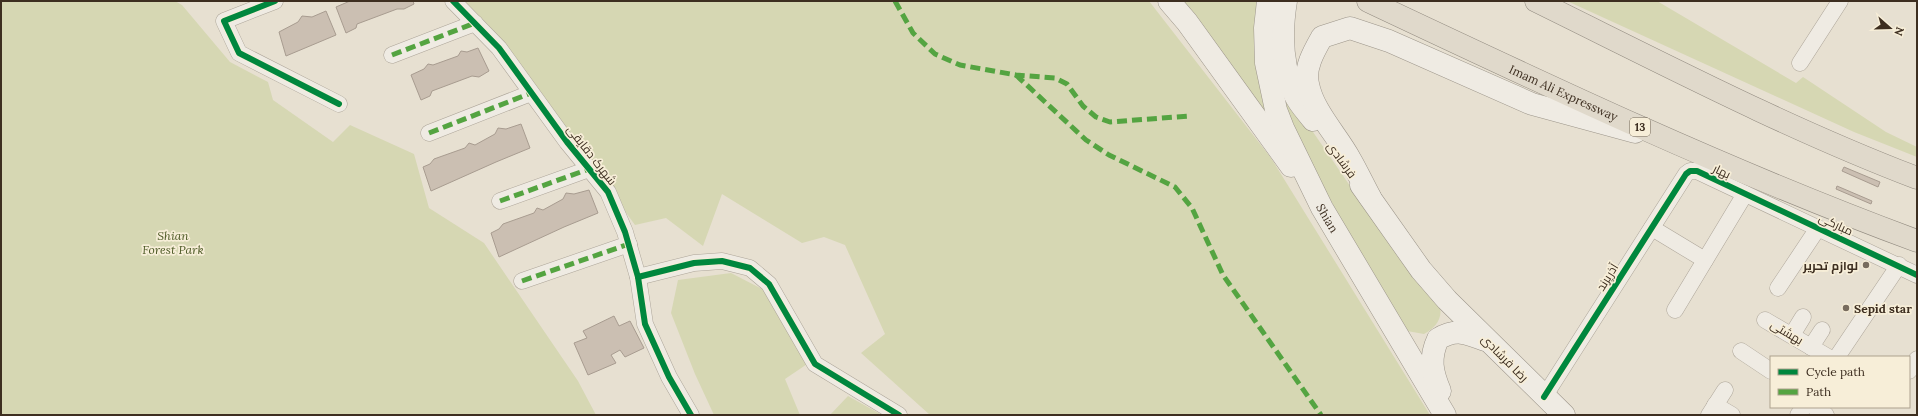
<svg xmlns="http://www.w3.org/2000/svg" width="1918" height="416" font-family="Lora,Cairo,serif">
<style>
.green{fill:#d6d7b3}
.building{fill:#cbbfb2;stroke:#a89c90}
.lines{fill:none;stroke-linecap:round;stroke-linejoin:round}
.minor-casing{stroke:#ada599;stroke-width:17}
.secondary-casing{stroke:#9c958a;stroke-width:23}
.trunk-casing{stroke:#928b80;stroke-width:23}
.minor{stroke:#efebe3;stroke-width:16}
.secondary{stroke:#efebe3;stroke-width:22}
.trunk{stroke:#e0d9cb;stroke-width:22}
.quiet{stroke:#54a441;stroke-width:5;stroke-dasharray:10 5;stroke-linecap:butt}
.cycleway-casing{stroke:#f7eed8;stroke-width:8}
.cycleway{stroke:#00873e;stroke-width:6}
.poi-dot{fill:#786c5e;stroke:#f7eed8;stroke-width:1.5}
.labels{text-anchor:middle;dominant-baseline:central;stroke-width:3.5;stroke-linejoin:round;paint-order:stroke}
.shield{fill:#f7eed8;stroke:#756857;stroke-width:1}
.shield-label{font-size:11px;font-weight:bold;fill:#3d2e20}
.street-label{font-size:12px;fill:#3d2e20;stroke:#f7eed8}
.park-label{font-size:12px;font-style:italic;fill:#4d5a26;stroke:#f7eed8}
.poi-label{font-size:12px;font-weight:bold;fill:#3d2e20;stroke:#f7eed8;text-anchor:end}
</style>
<rect width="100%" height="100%" fill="#e7e0d1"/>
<!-- green -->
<g class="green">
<path d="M1,1H175L182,5L230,62L268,82L273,100L333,142L350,125L414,154L429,208L484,243L578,381L596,415H1Z"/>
<path d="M462,1H1149L1271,158L1430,415H930L861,353L885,334L845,245L824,237L802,243L722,194L703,246L666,218L635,225L522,70Z"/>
<path d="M1178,1H1260L1289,151Z"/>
<path d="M1274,1L1302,116L1368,212L1439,304C1444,317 1436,328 1424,334L1407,331L1357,248L1288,123Z"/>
<path d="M1567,1H1657L1796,83L1803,77L1886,132L1917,147V157L1854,132Z"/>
<path d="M731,273L785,301L819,356L785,379L800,415H714L695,374L671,313L678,280Z"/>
<path d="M848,396L882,415H830Z"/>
</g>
<!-- building -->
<g class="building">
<path d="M350,1H413L414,4L404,9H397L357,24L356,28L346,33L336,7Z"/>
<path d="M326,11L336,35L286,56L279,32L298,22L302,16L312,17Z"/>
<path d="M478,48L489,71L479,77L472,76L432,91L430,96L421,100L411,75L424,69L428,64L433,65L458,56L461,51L467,52Z"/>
<path d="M521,124L530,148L496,162L431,191L423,167L430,164L434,159L465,148L469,143L475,145L495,134L498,128L506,129Z"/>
<path d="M1844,167L1880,182L1878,187L1842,171Z"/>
<path d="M1837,186L1872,201L1871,204L1836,189Z"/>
<path d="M589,190L598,213L564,227L499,257L491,233L499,229L503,224L534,213L537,208L543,210L563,199L566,193L574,194Z"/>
<path d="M614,316L619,326L630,321L644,348L625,357L620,350L611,355L616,363L588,375L574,343L587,338L583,331Z"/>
</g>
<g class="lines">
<!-- minor casing -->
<g class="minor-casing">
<g id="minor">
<path d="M275,1L224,21L239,53L339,104"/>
<path d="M453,1L499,48L567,142L608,192L625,232L638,277L645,324L669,377L691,415"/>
<path d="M392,55L475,23"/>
<path d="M1800,63L1840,1"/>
<path d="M429,133L531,93"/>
<path d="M500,201L589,169"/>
<path d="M1652,228L1705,260"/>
<path d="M638,277L694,263L722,261L750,268L769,284L815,364L899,415"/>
<path d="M522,281L629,244"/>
<path d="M1778,288L1818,228"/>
<path d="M1675,310L1745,194"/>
<path d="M1765,320L1828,357"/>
<path d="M1792,335L1803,317"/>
<path d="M1811,347L1822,330"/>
<path d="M1741,351L1771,371"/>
<path d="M1837,357L1899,265"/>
<path d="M1909,371L1917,359"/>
<path d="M1544,397L1686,174L1690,171H1697L1917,275"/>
<path d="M1715,405L1732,415"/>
<path d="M1814,407L1826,415"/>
<path d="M1709,415L1725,390"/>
<path d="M1798,415L1804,407"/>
</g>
</g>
<!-- secondary casing -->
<g class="secondary-casing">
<g id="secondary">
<path d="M1169,1L1187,22L1291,166"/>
<path id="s1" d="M1268,1L1265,28L1266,63L1276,110L1283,128L1322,208L1445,415"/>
<path d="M1286,1C1281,32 1282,67 1295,95C1299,104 1307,112 1313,120"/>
<path d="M1361,185L1421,270L1447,300L1564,415"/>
<path d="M1370,197C1363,184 1357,171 1350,159C1337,135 1313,111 1308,84C1304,68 1314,51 1322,37L1350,28L1389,41L1532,104L1635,132"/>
<path d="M1440,391C1432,372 1429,358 1438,339C1456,328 1467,333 1485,340"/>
</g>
</g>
<!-- trunk casing -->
<g class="trunk-casing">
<g id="trunk">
<path id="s2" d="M1368,1C1548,86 1730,172 1917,241"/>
<path d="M1536,1C1662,63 1786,128 1917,178"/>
</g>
</g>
<!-- minor -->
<use href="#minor" class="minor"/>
<!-- secondary -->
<use href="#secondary" class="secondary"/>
<!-- trunk -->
<use href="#trunk" class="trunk"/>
<!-- quiet -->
<g class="quiet">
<path d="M895,1L913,33L935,54L960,65L1016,75L1055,78L1067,84L1083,106L1096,117L1110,122L1189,116"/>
<path d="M392,55L475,23"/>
<path d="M1016,75L1086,140L1109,155L1175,187L1192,208L1223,275L1321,415"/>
<path d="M429,133L531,93"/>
<path d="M500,201L589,169"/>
<path d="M522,281L629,244"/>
</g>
<!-- cycleway casing -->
<g class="cycleway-casing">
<g id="cycleway">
<path d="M275,1L224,21L239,53L339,104"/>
<path d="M453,1L499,48L567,142L608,192L625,232L638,277L645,324L669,377L691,415"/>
<path d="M638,277L694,263L722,261L750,268L769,284L815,364L899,415"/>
<path d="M1544,397L1686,174L1690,171H1697L1917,275"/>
</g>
</g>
<!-- cycleway -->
<use href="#cycleway" class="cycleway"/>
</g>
<!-- markers -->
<g class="poi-dot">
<circle cx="1866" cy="265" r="4"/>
<circle cx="1846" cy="308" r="4"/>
</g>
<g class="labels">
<!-- shield labels -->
<rect class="shield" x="1630" y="118" width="20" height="18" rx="3"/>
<g class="shield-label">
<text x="1640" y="127">13</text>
</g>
<!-- street labels -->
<g class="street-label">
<text stroke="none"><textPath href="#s2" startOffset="216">Imam Ali Expressway</textPath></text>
<text transform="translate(592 155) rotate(52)">شهرک دقایقی</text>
<text transform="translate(1342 160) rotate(54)">فرشادی</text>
<text transform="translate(1722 171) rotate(26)">بهار</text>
<text stroke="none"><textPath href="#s1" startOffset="230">Shian</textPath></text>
<text transform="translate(1836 224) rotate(25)">مبارکی</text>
<text transform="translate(1607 277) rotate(-58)">آذرپرند</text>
<text transform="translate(1787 332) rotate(31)">بهشتی</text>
<text transform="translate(1505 358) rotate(45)">رضا فرشادی</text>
</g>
<!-- park labels -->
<g class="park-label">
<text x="173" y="235">Shian<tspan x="173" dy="14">Forest Park</tspan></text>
</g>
<!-- poi labels -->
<g class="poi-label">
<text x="1858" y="265">لوازم تحریر</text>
<text x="1854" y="308" text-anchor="start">Sepid star</text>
</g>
</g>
<!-- border -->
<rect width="1918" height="416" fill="none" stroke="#3d2e20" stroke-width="4"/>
<!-- legend -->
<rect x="1770" y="356" width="140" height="52" fill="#f7eed8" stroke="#ada18e"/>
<rect x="1778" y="369" width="20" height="6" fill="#00873e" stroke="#ada18e"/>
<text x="1806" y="376" font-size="12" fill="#3d2e20">Cycle path</text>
<rect x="1778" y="389" width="20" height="6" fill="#54a441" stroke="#ada18e"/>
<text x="1806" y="396" font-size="12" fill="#3d2e20">Path</text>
<!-- north arrow -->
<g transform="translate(1890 28) rotate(110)" stroke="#f7eed8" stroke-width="3" paint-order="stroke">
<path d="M0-3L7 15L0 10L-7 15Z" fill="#3d2e20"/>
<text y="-6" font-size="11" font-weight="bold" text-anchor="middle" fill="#3d2e20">N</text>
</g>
</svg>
